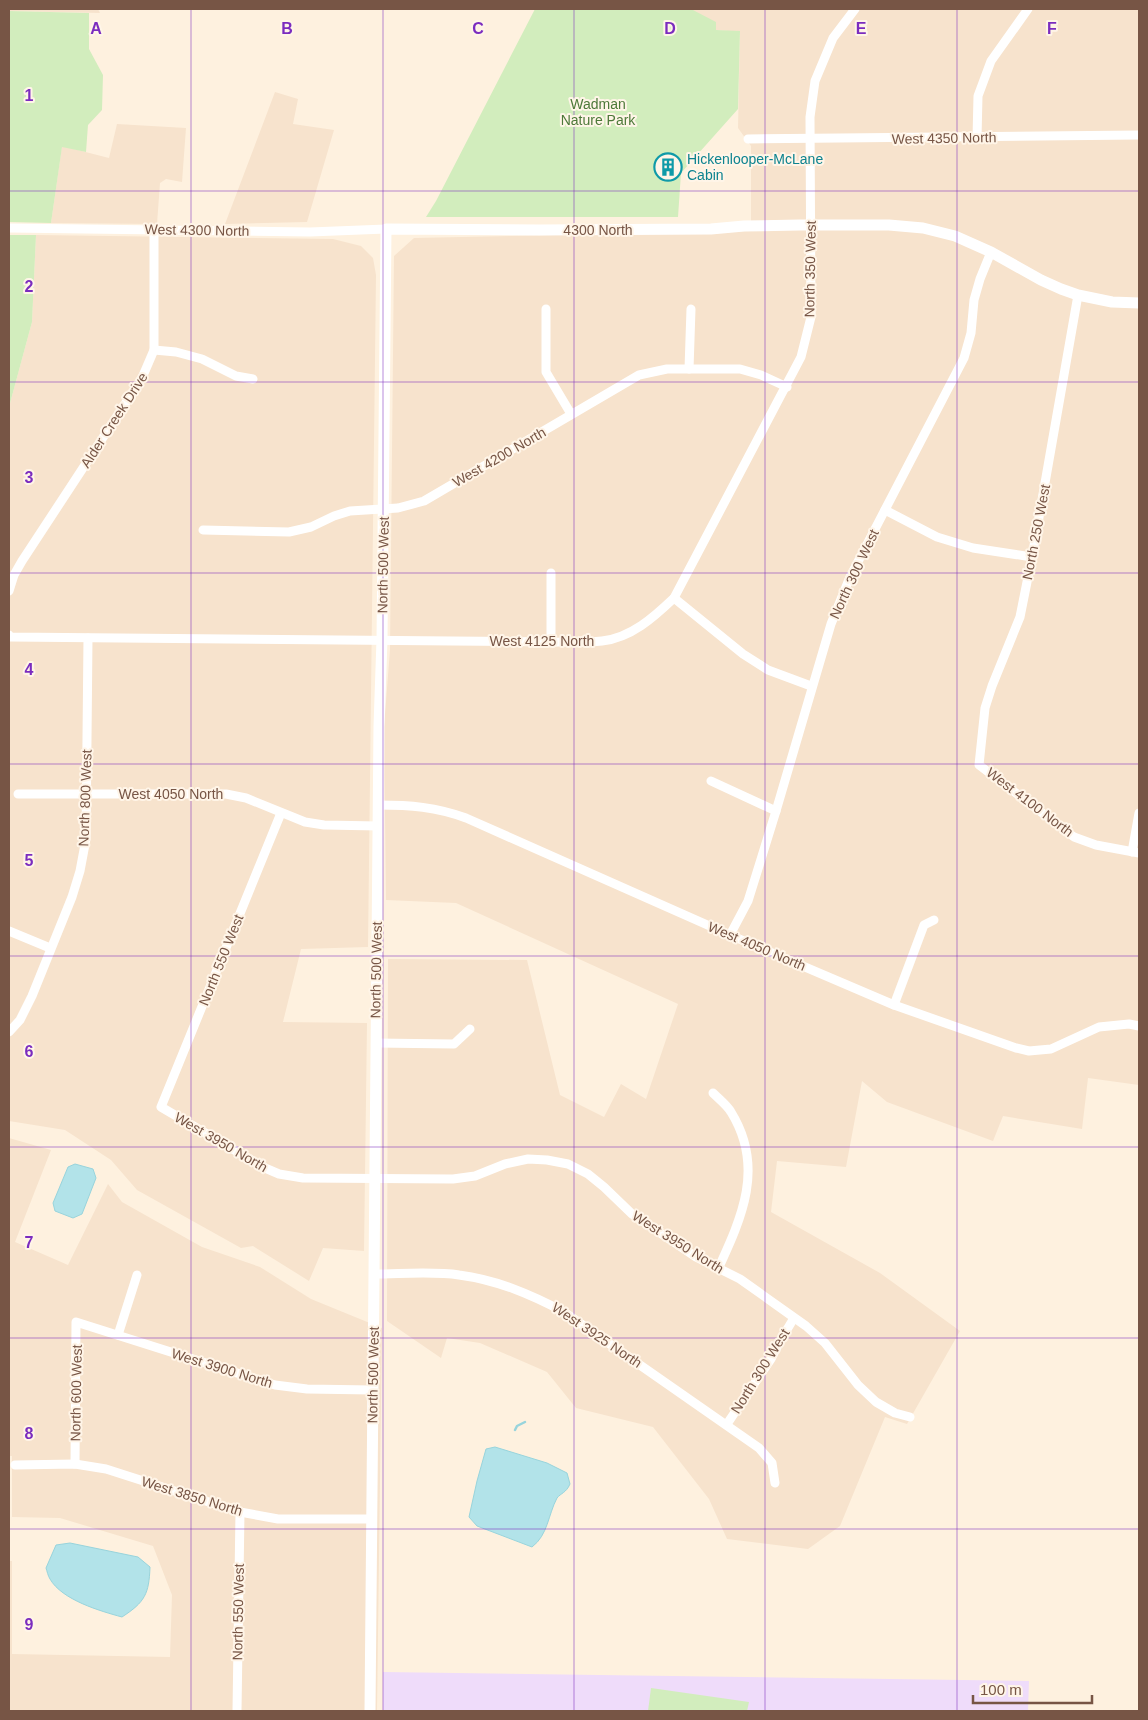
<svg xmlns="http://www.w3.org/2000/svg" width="1148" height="1720" font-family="Helvetica,sans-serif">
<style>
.residential{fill:#f7e3cd}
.education{fill:#efdcfa}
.green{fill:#d2edbd}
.water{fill:#b2e3e9;stroke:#98d4dc}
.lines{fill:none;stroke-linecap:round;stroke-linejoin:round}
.stream{stroke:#98d4dc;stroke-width:2.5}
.minor{stroke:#fff;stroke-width:9}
.tertiary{stroke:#fff;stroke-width:11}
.grid{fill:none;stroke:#7b2cbf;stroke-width:1;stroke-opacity:0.55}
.labels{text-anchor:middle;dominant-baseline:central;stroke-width:4;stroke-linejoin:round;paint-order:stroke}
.park-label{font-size:14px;fill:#4d7939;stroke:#fff5e8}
.street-label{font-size:14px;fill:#775545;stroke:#fff5e8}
.culture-label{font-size:14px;fill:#0d838f;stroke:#fff5e8;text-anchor:start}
.grid-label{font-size:16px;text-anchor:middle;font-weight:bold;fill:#7b2cbf;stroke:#fff5e8;stroke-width:4;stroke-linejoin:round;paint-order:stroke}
</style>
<rect width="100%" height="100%" fill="#fef1df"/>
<!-- residential -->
<g class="residential">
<path d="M9,9H98L100,13L9,11Z"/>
<path d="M691,9H1139V1085L1088,1078L1082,1129L1003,1116L993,1141L887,1102L862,1081L846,1167L777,1161L771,1212L880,1273L960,1331L907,1424L885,1417L840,1526L808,1549L727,1539L709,1499L653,1427L576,1408L547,1372L480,1343L447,1338L441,1358L387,1321L388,959L527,960L560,1095L604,1117L621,1084L646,1099L678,1004L456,903L386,900L384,727L390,650L394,256L414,238L751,231V146L738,128L740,32L716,30Z"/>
<path d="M275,92L298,99L293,124L334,130L307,222L225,224Z"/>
<path d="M117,124L186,128L182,182L166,179L160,183L157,224L51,223L62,146L109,158Z"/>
<path d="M36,235L333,239L361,246L373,258L376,275L368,947L301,949L283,1022L367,1023L364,1251L323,1248L309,1281L253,1246L241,1248L137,1190L111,1160L65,1130L9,1121V407L32,322Z"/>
<path d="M9,1138L51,1150L15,1242L68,1265L108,1184L122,1202L202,1247L260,1267L311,1299L382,1328L377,1711H9V1561H12V1654L170,1657L172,1595L153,1546L60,1518L12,1517V1456H9Z"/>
</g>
<!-- education -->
<path class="education" d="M383,1672L1029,1681L1028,1711H383Z"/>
<!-- green -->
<g class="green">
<path d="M535,9H691L716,22V30L740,31L738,109L681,173L678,217H426L436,201Z"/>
<path d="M9,11L89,13V49L103,75L102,110L88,125L86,152L62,147L51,223L9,222Z"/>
<path d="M9,235H36L32,322L9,407Z"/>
<path d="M651,1688L749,1702L747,1711H648Z"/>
</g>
<!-- water -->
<g class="water">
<path d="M75,1164L93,1169L96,1178L82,1214L73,1218L55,1211L53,1203L68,1167Z"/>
<path d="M495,1447L547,1463L567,1473L570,1484C566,1493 561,1493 557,1498C548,1515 548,1535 532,1547L477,1526L469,1517L477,1481L486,1449Z"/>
<path d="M70,1543L138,1557L150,1567C149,1594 145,1602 122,1617C100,1611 62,1600 50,1579C48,1576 47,1571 46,1568L56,1545Z"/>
</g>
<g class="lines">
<!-- stream -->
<path class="stream" d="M515,1430L517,1426L525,1422"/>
<!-- minor -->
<g class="minor">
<path d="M977,138L978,96L991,61L1028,9"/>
<path d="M748,139L1139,135"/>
<path d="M9,228L310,232L386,229"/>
<path d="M1078,295L1032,557L1020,617L992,686L985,708L979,765L1074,837L1096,845L1139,853"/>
<path d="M546,309V372L571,414"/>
<path d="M154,350L176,352L202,359L236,376L253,379"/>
<path d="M689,369L691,309"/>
<path d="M885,510L937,537L973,548L1032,557"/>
<path d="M203,530L289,532L311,527L334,516L350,511L398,508L424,501L639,375L667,369H740L761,375L787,387"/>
<path d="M551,573V642"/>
<path d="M9,591L14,575L22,561L142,378L154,350V230"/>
<path d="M674,598L743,654L768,670L811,686"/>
<path d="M9,635L10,637L551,642C568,642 585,643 602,641C631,638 654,617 674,598L801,357L811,317L810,117L815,81L833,38L855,9"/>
<path d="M711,781L776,811"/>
<path d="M18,794H226L246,798L305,822L324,825L378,826"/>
<path d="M378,805C410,805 436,807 466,818L730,935L894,1005L1016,1048L1029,1051L1051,1049L1099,1027L1129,1024L1139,1026"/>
<path d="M281,813L161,1107L265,1168L279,1174L303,1178L453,1179L475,1176L505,1164L528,1159L547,1160L568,1164L588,1174L604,1187L632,1214L696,1257L740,1279L806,1326L825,1343L858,1385L876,1402L895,1413L910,1417"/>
<path d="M1132,852L1139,813"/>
<path d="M9,931L50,948"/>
<path d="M730,935L748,901L776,811L831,624L850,577L964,358L971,333L974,300L980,279L991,252"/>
<path d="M894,1005L924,925L934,920"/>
<path d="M9,1032L20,1020L32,996L72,897L80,871L86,839L88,638"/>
<path d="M376,1043L454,1044L470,1029"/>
<path d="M713,1093C719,1099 727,1105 731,1112C765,1167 742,1217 718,1269"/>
<path d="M374,1274C400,1274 434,1271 459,1275C497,1280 530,1294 564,1312L759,1448L772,1463L775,1483"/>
<path d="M118,1335L137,1275"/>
<path d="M727,1424L771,1359L780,1341L794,1318"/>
<path d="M75,1464L76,1322L275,1385L307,1389L372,1390"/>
<path d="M15,1465L75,1464L106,1469L240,1512L278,1519H371"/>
<path d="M237,1711L240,1512"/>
</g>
<!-- tertiary -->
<path class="tertiary" d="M370,1711L379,726L382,640L386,229L539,230L711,229L744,226L800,225H889L923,228L955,236L991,252L1041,280L1061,289L1078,295L1112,302L1139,303"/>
</g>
<!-- grid -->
<path class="grid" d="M191,9V1711M383,9V1711M574,9V1711M765,9V1711M957,9V1711M9,191H1139M9,382H1139M9,573H1139M9,764H1139M9,956H1139M9,1147H1139M9,1338H1139M9,1529H1139"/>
<!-- icons -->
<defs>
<g id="building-ring" transform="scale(1.4375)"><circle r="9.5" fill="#fff5e8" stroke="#0f9aa8" stroke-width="1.5"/><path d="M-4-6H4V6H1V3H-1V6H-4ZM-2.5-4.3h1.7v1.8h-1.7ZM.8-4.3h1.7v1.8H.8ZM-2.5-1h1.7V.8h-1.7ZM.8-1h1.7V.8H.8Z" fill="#0f9aa8"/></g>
</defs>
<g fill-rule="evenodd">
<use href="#building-ring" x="668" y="167"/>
</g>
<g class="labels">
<!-- park labels -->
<g class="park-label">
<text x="598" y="104">Wadman<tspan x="598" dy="16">Nature Park</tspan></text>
</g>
<!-- street labels -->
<g class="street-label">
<text transform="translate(944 138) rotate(-1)">West 4350 North</text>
<text transform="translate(197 230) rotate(1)">West 4300 North</text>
<text x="598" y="230">4300 North</text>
<text transform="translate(810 269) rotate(-89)">North 350 West</text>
<text transform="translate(114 420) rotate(-57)">Alder Creek Drive</text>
<text transform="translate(499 457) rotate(-30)">West 4200 North</text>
<text transform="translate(1036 532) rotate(-79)">North 250 West</text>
<text transform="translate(383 565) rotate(-89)">North 500 West</text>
<text transform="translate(854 574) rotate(-65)">North 300 West</text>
<text x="542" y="641">West 4125 North</text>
<text x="171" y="794">West 4050 North</text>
<text transform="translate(85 798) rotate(-88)">North 800 West</text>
<text transform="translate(1030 802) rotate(37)">West 4100 North</text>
<text transform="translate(757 946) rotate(23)">West 4050 North</text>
<text transform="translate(221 960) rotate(-68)">North 550 West</text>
<text transform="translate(376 970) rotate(-89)">North 500 West</text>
<text transform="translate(221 1142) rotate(30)">West 3950 North</text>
<text transform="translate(678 1242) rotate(32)">West 3950 North</text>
<text transform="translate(597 1335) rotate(34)">West 3925 North</text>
<text transform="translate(222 1368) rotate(17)">West 3900 North</text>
<text transform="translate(760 1371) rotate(-58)">North 300 West</text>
<text transform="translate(373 1375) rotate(-89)">North 500 West</text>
<text transform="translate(76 1393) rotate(-89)">North 600 West</text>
<text transform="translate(192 1496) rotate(17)">West 3850 North</text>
<text transform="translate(238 1612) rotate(-89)">North 550 West</text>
</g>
<!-- culture labels -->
<g class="culture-label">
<text x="687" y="159">Hickenlooper-McLane<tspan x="687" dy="16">Cabin</tspan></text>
</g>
</g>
<g class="grid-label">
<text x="96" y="34">A</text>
<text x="287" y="34">B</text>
<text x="478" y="34">C</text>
<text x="670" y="34">D</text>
<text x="861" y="34">E</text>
<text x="1052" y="34">F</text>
<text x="29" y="101">1</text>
<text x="29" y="292">2</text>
<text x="29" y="483">3</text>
<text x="29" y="675">4</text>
<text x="29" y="866">5</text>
<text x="29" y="1057">6</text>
<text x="29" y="1248">7</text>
<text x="29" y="1439">8</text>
<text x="29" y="1630">9</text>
</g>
<!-- border -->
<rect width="1148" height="1720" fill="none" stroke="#775545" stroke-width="20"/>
<!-- scale -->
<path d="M973 1695v8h119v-8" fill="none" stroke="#775545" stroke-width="2.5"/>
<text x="980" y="1695" font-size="15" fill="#775545" stroke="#fff5e8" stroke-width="4" paint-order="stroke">100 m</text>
</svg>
